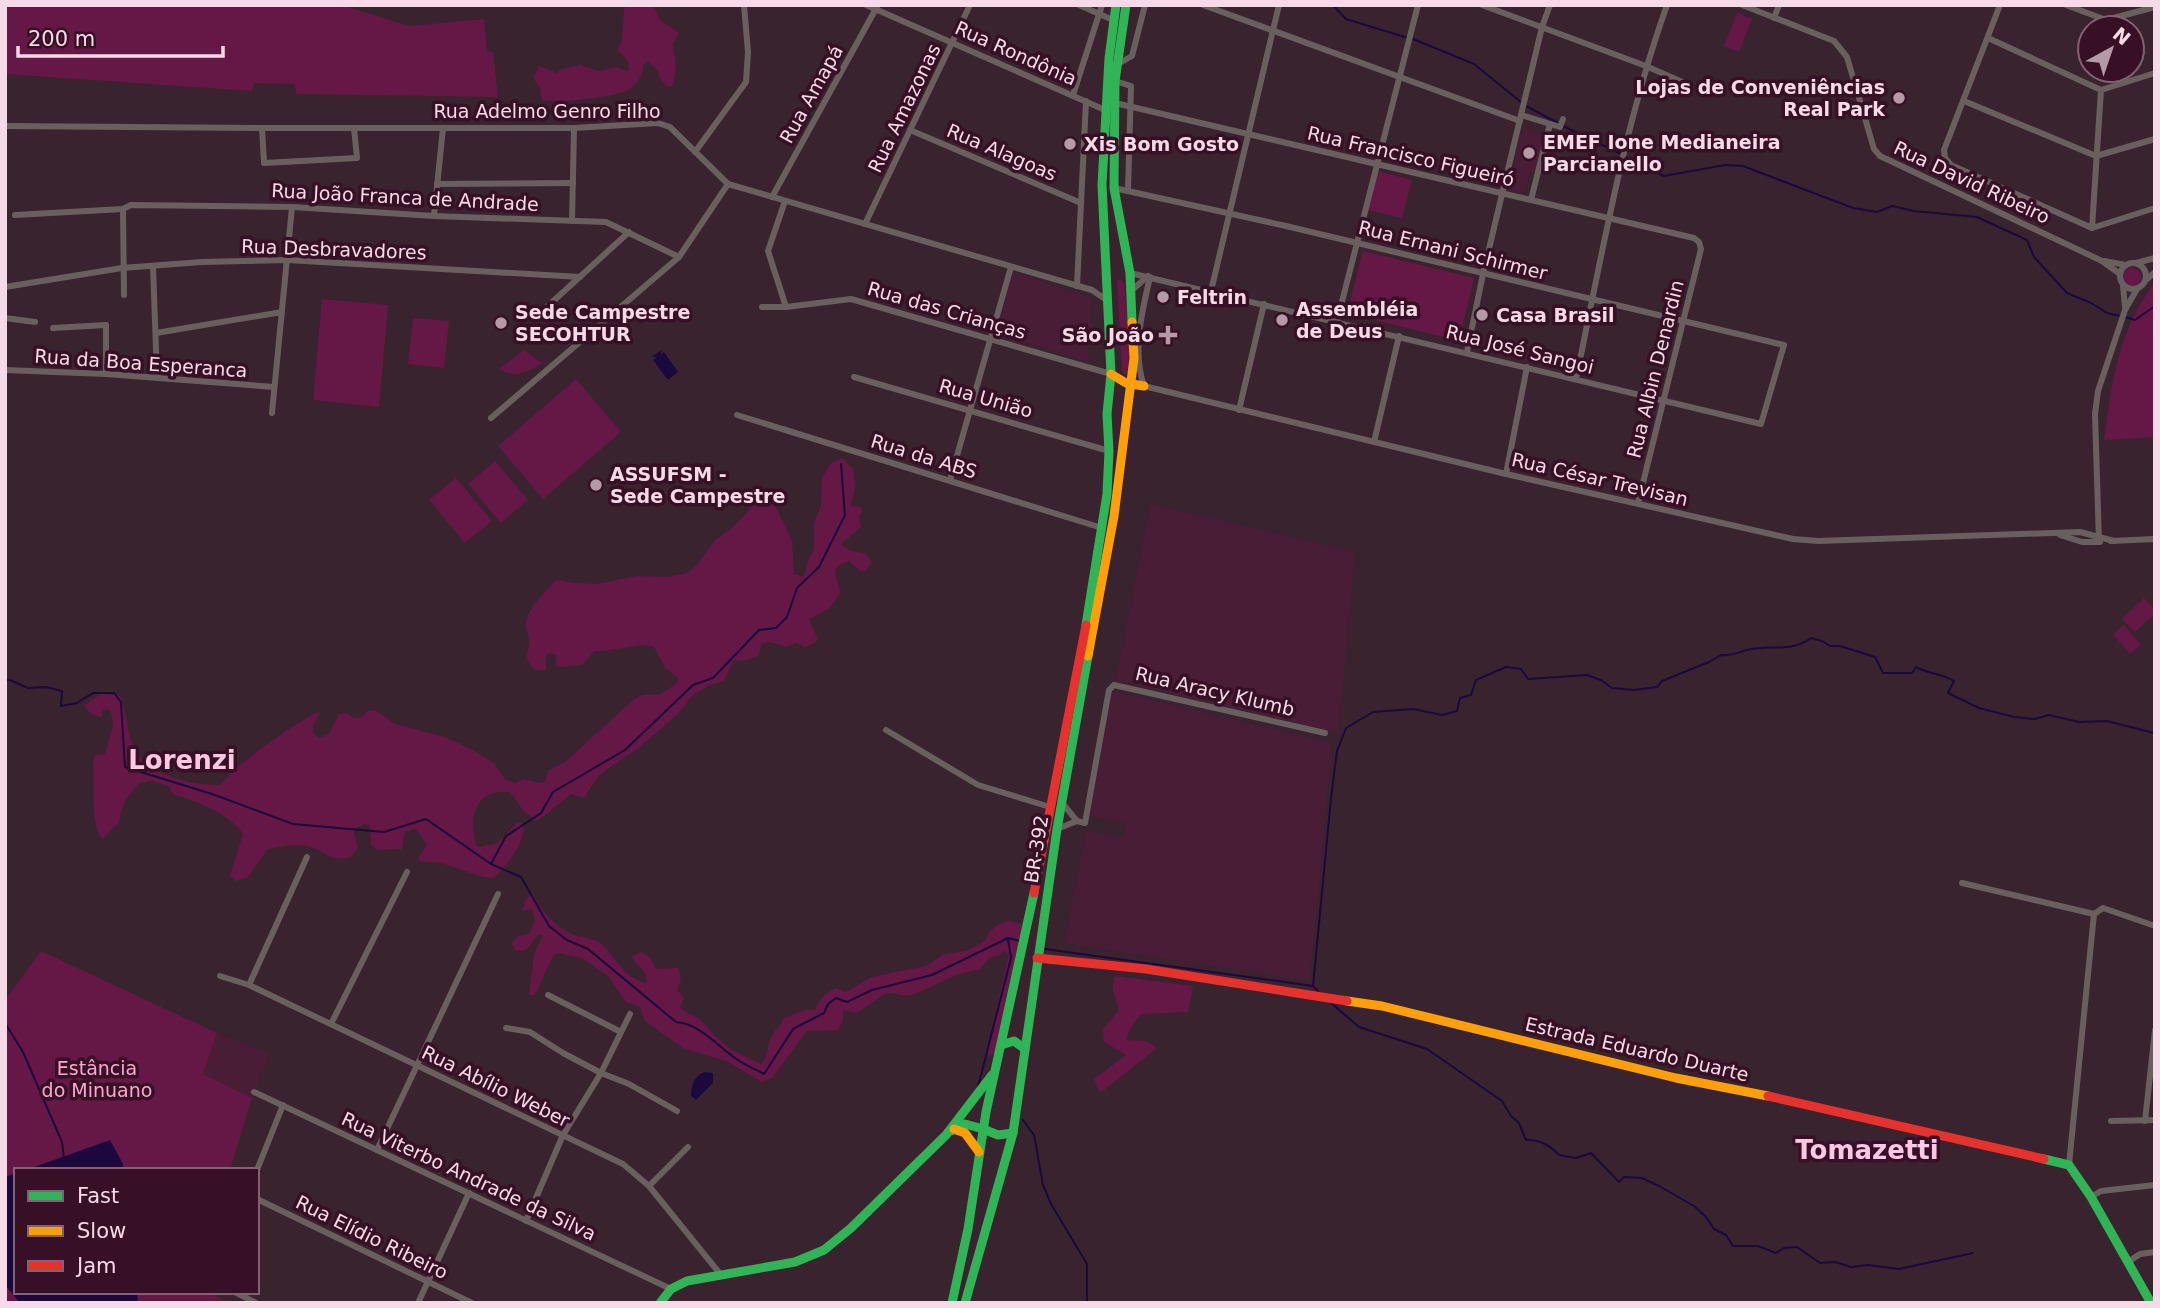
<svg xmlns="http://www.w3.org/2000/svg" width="2160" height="1308" font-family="'DejaVu Sans',sans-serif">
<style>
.built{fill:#491d35}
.green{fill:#651746}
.water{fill:#1b093e}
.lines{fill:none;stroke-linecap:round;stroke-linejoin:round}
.stream{stroke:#1b093e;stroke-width:2}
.street{stroke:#6a5f5f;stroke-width:6}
.fast{stroke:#30b455;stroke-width:9}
.slow{stroke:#ff9f0a;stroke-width:9}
.jam{stroke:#e5322d;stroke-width:9}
.poi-dot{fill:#b49aa7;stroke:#371026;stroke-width:2.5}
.labels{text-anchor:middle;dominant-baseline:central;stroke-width:7;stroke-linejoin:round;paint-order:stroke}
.street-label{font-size:19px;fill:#f6dae7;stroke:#371026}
.poi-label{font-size:19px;font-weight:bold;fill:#f6dae7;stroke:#371026;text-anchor:start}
.park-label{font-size:19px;fill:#fea5d2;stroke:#371026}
.district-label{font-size:26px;font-weight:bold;fill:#fec8e2;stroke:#371026}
</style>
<rect width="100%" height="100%" fill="#39232f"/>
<!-- built -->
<g class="built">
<path d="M1523,128L1546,135L1537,172L1530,171L1525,193L1507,190Z"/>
<path d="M1013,272L1092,298L1088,362L996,333Z"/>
<path d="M1150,504L1355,552L1339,733L1116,680Z"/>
<path d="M1113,691L1332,743L1310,981L1064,943L1086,831L1123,837L1125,823L1089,816Z"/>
<path d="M217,1033L270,1053L252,1098L202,1074Z"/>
</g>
<!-- green -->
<g class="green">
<path d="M5,5H341L409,26L484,19L487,51L493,52L498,97L296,94L295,84L254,83L252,91L5,74Z"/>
<path d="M628,5H653L660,20L679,33L673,44L676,68L673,86H666L659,77L658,71L649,62L643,65C644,75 636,87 626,91C612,97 558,104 543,100L540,95L541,89L533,78L539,66L557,73L561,69L580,65L599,71L617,67L628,72C631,61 624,56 617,50L622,41L624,9Z"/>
<path d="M1737,13L1752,19L1739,52L1724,46Z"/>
<path d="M1377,171L1412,180L1402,218L1368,210Z"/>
<path d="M1363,251L1474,278L1459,341L1347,313Z"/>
<circle cx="2132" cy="277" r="9"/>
<path d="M1120,279L1124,284L1130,351L1127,374H1124L1122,372L1117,280Z"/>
<path d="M2155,283V437L2104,440C2111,386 2119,326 2155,283Z"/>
<path d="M322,299L388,305L379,407L313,400Z"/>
<path d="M413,318L449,321L444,368L408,364Z"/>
<path d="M524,350L542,363C528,372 515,379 499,369Z"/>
<path d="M576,379L621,432L543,499L498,446Z"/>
<path d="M842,458L853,469L855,486L851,506L861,507L863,512L859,516L861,527L841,544L850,551L865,553L872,562L866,571H861L849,561L837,566L835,571L840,593L830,608L809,619L818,639L815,643L805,647L796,643L786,647C778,644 769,639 761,645L759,655L748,660L733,661L724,681L709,685L691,697L677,715L637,749L599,775L584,798L571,794L539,820H534L522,809L510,792C474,789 468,818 477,847L498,843L517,823H523C528,837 505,870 493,878C467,876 448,859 421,862L418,858L427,845L415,828L405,832L402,849L378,850L371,845L370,826L365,824L356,828L354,834L358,847L351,857C328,863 326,850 308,846C295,844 281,847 268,849L247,878L235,881L230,876L243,834C229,814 199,802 175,795L171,792L170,787L155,781L139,783L125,801L118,823L103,839C89,826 95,781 93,760L95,755L105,754L113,726L111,711L106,709L102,712V717C95,717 87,712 84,705L101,694L120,696C126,712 127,728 132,744C141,774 193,786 220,785C247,756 279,735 313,714L320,713L313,726V733L319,738L329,734L339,714L347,713L353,718L363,717L367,711L375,710L395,724L445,737L471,749L494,763L505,779L515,783L524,779L540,783L545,782L548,771L566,761L633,700L642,695L661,694L677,683L678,678L666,669L654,647C644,641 611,652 595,651L582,665L559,667L556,666V655L551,653L546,655V670H535C520,654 531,654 529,639C529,635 527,632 526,628C524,611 542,596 552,584L556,580L575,583L597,584L637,576L668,577L687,573L697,565L715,540L732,528L755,504L766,496L777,509L792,541L794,574L804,577L808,560L814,549V523L821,505L822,478L831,463Z"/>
<path d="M495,461L528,500L501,523L468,484Z"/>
<path d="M456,478L492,521L465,543L429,500Z"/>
<path d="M2144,598L2155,610V614L2135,632L2122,619Z"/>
<path d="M2124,625L2141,645L2130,654L2113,634Z"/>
<path d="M532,893C542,911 559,932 581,937C589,939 595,938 602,944C616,959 626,980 647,983L645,973L631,957L641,952L651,958L656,969L678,968L681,979L677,990L684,998L680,1008L689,1014L699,1018L715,1036L732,1050L761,1064C770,1053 766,1048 771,1037C774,1030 781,1026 784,1018L804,1010H815C819,998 825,994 836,988L846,992L872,977L926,966L944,954L966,951L985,941L990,931L999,924L1009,921L1021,924V933L1006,997L998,1052L988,1057V1047L1008,958V953L1003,951L999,955L989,958L979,970C954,972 937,986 914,994C904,998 896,992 886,993L860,1011L855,1013L843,1010V1021L838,1030L807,1031L772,1078L762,1082L726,1061L683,1048L645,1021L640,1007L626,1002L608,976L582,958L557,953L553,956L537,991L534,995H529L534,954L543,935H538L526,950L516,951L511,943L518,936L529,934L535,921L532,909L522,911L525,901Z"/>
<path d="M41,951L217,1033L203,1074L252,1098L230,1170H16V1292H208L230,1303H5V1000Z"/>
<path d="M1114,976L1193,986L1188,1012L1141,1014L1130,1029L1126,1040L1146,1041L1157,1048L1100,1093L1094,1079L1126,1055L1104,1042L1103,1029L1119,1010L1113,990Z"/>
</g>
<!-- water -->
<g class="water">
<path d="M662,350L660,355L664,352L678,372L668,380L653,360L657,357H651Z"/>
<path d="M705,1072L713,1073V1083L696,1100L691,1096C691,1086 694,1075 705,1072Z"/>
<path d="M110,1140L123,1164V1170H26Z"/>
<path d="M16,1173V1292H137L138,1303H20L5,1285V1177Z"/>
</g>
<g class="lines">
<!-- stream -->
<g class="stream">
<path d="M1333,5L1346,19L1408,38"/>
<path d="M1413,39L1474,64L1522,103"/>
<path d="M1526,106L1558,123"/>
<path d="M1563,126L1621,154"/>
<path d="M1626,157L1664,176L1725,165L1743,166L1853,208L1877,212L1892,206L1914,211L1977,217L2027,240L2034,257L2067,293L2091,303L2107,313L2120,316"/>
<path d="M2125,317L2135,320L2155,306"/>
<path d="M5,680H10L28,688L46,687L62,691L61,706L77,703L93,693H114L121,702L125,767L215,795L293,824L384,832L426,819L491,864L521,877L549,926L567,940L588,949L676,1022C701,1024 718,1047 738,1060C746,1066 756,1069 764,1074L793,1029L824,1013L828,1004L836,998L847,1002L872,990L932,975L1008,938L1020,941"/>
<path d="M491,864L506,836L541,813L553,792L625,750L693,685L713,678L759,630L776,628L787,617L797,588L819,567L845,515L841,464"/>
<path d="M1045,949L1313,986L1318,991"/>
<path d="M1313,986L1331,798L1337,751L1346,728L1373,712L1413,709L1442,715L1457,711L1460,698L1471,695L1476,680L1506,667L1521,669L1528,679L1587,675L1601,680L1612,688L1634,690L1657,687L1662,681L1709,662L1721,655C1733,656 1736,653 1747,650C1769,644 1791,653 1811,638L1822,641L1830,646H1840L1875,657L1883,673H1912L1916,667C1929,674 1943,674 1954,681L1948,693L1979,708L2014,717L2035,719L2049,715L2079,722L2107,721L2154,733"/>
<path d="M1330,1002L1359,1027L1427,1049L1502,1101L1511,1116L1519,1123L1526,1140C1539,1139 1551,1146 1559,1155L1576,1158L1591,1153L1619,1182L1624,1177L1642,1178L1659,1186L1694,1206L1706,1217L1714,1229L1726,1235L1733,1246H1758L1776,1253L1784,1248L1797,1247L1820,1263L1835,1262L1851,1267L1868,1265L1899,1269L1973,1253"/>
<path d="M5,1023L23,1052L62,1142L64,1158"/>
<path d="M978,1087L1011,958L1008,939"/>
<path d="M1023,1120L1034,1135L1043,1185L1051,1204L1087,1264V1303"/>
</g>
<!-- street -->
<g class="street">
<path d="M866,5L1105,110"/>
<path d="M1079,5L1113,20"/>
<path d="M1203,5L1520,121"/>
<path d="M1482,5L1646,66L1689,85"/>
<path d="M1742,5L1834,41L1847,57L1874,149L1880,156L2102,261L2120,274"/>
<path d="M2000,5L1944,150L1945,158L1951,165L2092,228L2155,208"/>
<path d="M2066,5L2106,20L2155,7"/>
<path d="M1774,18L1779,5"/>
<path d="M1988,38L2101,90L2155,73"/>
<path d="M1118,64L1132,56L1145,5"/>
<path d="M1115,81L1131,86L1128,190"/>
<path d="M1073,95L1102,5"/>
<path d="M1964,101L2096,156L2155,139"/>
<path d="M1115,103L1694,238L1699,242L1701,249L1638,503"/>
<path d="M1521,115L1560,127L1563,119"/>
<path d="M5,126L262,128H574L658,123L670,127L728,184L1092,290L1108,301"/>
<path d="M262,128L264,163L357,158L354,128"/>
<path d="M910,130L1081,203"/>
<path d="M695,152L746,82L748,52L744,5"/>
<path d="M437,184L573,183"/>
<path d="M1114,188L1286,226L1784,345L1761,424L1130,273"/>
<path d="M772,197L878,5"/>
<path d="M1531,200L1550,124"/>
<path d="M785,201L768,251L786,307"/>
<path d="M123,209L124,295"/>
<path d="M15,215L123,209L131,205L292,207L434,216L606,222L679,257"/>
<path d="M434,216L443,128"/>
<path d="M572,221L574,128"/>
<path d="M865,224L970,5"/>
<path d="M2092,228L2101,90"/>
<path d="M2104,261L2126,265"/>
<circle cx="2133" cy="276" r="13"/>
<path d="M2136,263L2155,258"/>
<path d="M153,266L157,378"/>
<path d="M1150,277C1142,311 1132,352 1144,386L1506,474L1793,539L1818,541L2080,532L2114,541"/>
<path d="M2147,279L2155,272"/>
<path d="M2123,285L2125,308"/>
<path d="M1077,286L1086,101"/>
<path d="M5,287L122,268L202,262L287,260L580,277"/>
<path d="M1131,291L1148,276"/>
<path d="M1211,291L1279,5"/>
<path d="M762,307H786L851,299L1111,374"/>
<path d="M538,315L629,232"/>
<path d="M5,318L35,322"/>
<path d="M1337,321L1418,5"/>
<path d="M53,328L106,325V374"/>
<path d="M156,333L282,312"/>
<path d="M1467,352L1483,274L1542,27L1550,5"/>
<path d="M5,370L106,374L274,387"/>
<path d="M854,377L1109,451"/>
<path d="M1576,379C1602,254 1624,126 1667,5"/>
<path d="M1239,410L1264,304"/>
<path d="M272,413L292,207"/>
<path d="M737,415L1102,528"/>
<path d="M491,418L679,257L728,184"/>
<path d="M1374,442L1399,336"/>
<path d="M1506,474L1527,367"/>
<path d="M950,480L1011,267"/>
<path d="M2060,535L2082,542H2100"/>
<path d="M2111,541L2155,539"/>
<path d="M2099,542L2095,414L2098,391L2125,310L2137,289"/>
<path d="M886,730L978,785L1050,807"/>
<path d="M1063,804L1077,821"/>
<path d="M1057,829L1077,821L1085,823L1109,690L1114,685L1325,733"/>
<path d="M1962,883L2094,914"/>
<path d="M220,976L249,985L623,1164L649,1186L721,1275"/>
<path d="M249,985L307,857"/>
<path d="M548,995L621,1032"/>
<path d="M331,1024L407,872"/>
<path d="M506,1028L530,1032L563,1053L601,1073L629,1084L677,1111"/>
<path d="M254,1092L671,1289"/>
<path d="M2111,1121L2155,1120"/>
<path d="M2145,1121L2155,1030"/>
<path d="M377,1150L498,894"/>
<path d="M2069,1165L2094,914L2103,908L2155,926"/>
<path d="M257,1170L283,1105"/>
<path d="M649,1186L688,1147"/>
<path d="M2091,1197L2101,1191L2155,1185"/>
<path d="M257,1199L472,1303"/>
<path d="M526,1221L563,1135L601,1073L630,1014"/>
<path d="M2128,1262L2140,1254L2155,1252"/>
<path d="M235,1292L256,1303"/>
<path d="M418,1303L469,1193"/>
</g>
<!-- fast -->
<g class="fast">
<path d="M1126,5L1115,81L1114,188L1130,273L1132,322"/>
<path d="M1086,625L1107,494L1109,451L1107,414L1111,374L1102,185L1109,58L1116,5"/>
<path d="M1001,1045L1014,1041L1025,1049"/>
<path d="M983,1129L998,1135L1013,1133"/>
<path d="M951,1131L965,1124L983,1129"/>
<path d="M2044,1159L2069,1165L2091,1197L2151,1303"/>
<path d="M660,1303L671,1289L687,1281L795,1262L824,1250L851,1228L946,1135L992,1075"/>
<path d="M952,1303L968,1229L986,1112L1034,893"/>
<path d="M965,1303L1013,1133L1057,829L1088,656"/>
</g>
<!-- slow -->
<g class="slow">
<path d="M1111,374L1126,383L1144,386"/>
<path d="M1088,656L1114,516L1134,358L1132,322"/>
<path d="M1347,1001L1382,1006L1676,1078L1768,1096"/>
<path d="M954,1129L965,1133L979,1152"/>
</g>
<!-- jam -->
<g class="jam">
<path d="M1034,893L1086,625"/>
<path d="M1037,958L1146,969L1347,1001"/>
<path d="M1768,1096L2044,1159"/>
</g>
</g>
<!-- markers -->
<g class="poi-dot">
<circle cx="1899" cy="98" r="7"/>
<circle cx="1070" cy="144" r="7"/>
<circle cx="1529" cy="153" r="7"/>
<circle cx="1163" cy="297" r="7"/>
<circle cx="1482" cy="315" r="7"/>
<circle cx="1282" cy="320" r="7"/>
<circle cx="501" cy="323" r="7"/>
<path d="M1164.5 324.5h7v7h7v7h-7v7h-7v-7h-7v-7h7z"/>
<circle cx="596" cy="485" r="7"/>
</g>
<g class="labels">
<!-- street labels -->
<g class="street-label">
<text transform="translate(1016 53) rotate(24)">Rua Rondônia</text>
<text transform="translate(811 94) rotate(-61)">Rua Amapá</text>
<text transform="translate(904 108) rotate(-64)">Rua Amazonas</text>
<text x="547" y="111">Rua Adelmo Genro Filho</text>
<text transform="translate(1002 152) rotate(23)">Rua Alagoas</text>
<text transform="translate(1411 156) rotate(13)">Rua Francisco Figueiró</text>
<text transform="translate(1972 182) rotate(25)">Rua David Ribeiro</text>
<text transform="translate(405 197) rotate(3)">Rua João Franca de Andrade</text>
<text transform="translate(334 249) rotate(2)">Rua Desbravadores</text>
<text transform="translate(1453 250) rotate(14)">Rua Ernani Schirmer</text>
<text transform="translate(947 310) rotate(16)">Rua das Crianças</text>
<text transform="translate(1520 349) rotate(14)">Rua José Sangoi</text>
<text transform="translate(141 363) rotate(4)">Rua da Boa Esperanca</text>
<text transform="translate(1655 369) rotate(-76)">Rua Albin Denardin</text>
<text transform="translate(986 398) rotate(16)">Rua União</text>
<text transform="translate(924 456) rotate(17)">Rua da ABS</text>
<text transform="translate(1600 479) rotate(13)">Rua César Trevisan</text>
<text transform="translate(1215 691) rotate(13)">Rua Aracy Klumb</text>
<text transform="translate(1036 849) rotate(-81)">BR-392</text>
<text transform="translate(1637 1049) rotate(13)">Estrada Eduardo Duarte</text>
<text transform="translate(496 1086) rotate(26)">Rua Abílio Weber</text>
<text transform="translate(469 1176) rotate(25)">Rua Viterbo Andrade da Silva</text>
<text transform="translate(372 1237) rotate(26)">Rua Elídio Ribeiro</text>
</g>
<!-- poi labels -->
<g class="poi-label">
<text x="1885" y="87" text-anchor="end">Lojas de Conveniências<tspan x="1885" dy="22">Real Park</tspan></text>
<text x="1543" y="142">EMEF Ione Medianeira<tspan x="1543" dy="22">Parcianello</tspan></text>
<text x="1084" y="144">Xis Bom Gosto</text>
<text x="1177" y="297">Feltrin</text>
<text x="1296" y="309">Assembléia<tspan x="1296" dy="22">de Deus</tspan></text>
<text x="515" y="312">Sede Campestre<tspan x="515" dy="22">SECOHTUR</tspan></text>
<text x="1496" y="315">Casa Brasil</text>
<text x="1154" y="335" text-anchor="end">São João</text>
<text x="610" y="474">ASSUFSM -<tspan x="610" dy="22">Sede Campestre</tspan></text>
</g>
<!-- park labels -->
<g class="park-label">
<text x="97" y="1068">Estância<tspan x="97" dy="22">do Minuano</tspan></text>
</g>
<!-- district labels -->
<g class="district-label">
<text x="182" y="760">Lorenzi</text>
<text x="1867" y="1150">Tomazetti</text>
</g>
</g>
<!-- border -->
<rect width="2160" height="1308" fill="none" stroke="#f6dae7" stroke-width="14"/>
<!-- legend -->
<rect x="14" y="1168" width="245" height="126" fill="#371026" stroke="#836173" stroke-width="2"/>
<rect x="28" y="1191" width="35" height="10" fill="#30b455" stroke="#836173" stroke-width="2"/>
<text x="77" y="1203" font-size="21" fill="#f6dae7">Fast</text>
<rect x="28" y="1226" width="35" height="10" fill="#ff9f0a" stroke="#836173" stroke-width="2"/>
<text x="77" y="1238" font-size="21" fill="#f6dae7">Slow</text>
<rect x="28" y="1261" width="35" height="10" fill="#e5322d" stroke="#836173" stroke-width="2"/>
<text x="77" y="1273" font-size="21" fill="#f6dae7">Jam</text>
<!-- north arrow -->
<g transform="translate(2111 49) rotate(40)"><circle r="33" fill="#371026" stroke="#836173" stroke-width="2"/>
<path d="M0-5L12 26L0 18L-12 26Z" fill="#b49aa7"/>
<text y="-10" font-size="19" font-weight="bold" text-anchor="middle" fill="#f6dae7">N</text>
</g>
<!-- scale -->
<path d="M18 46v10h205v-10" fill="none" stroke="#f6dae7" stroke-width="3.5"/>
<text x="28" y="46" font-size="21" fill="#f6dae7" stroke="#371026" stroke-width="5" paint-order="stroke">200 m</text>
</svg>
